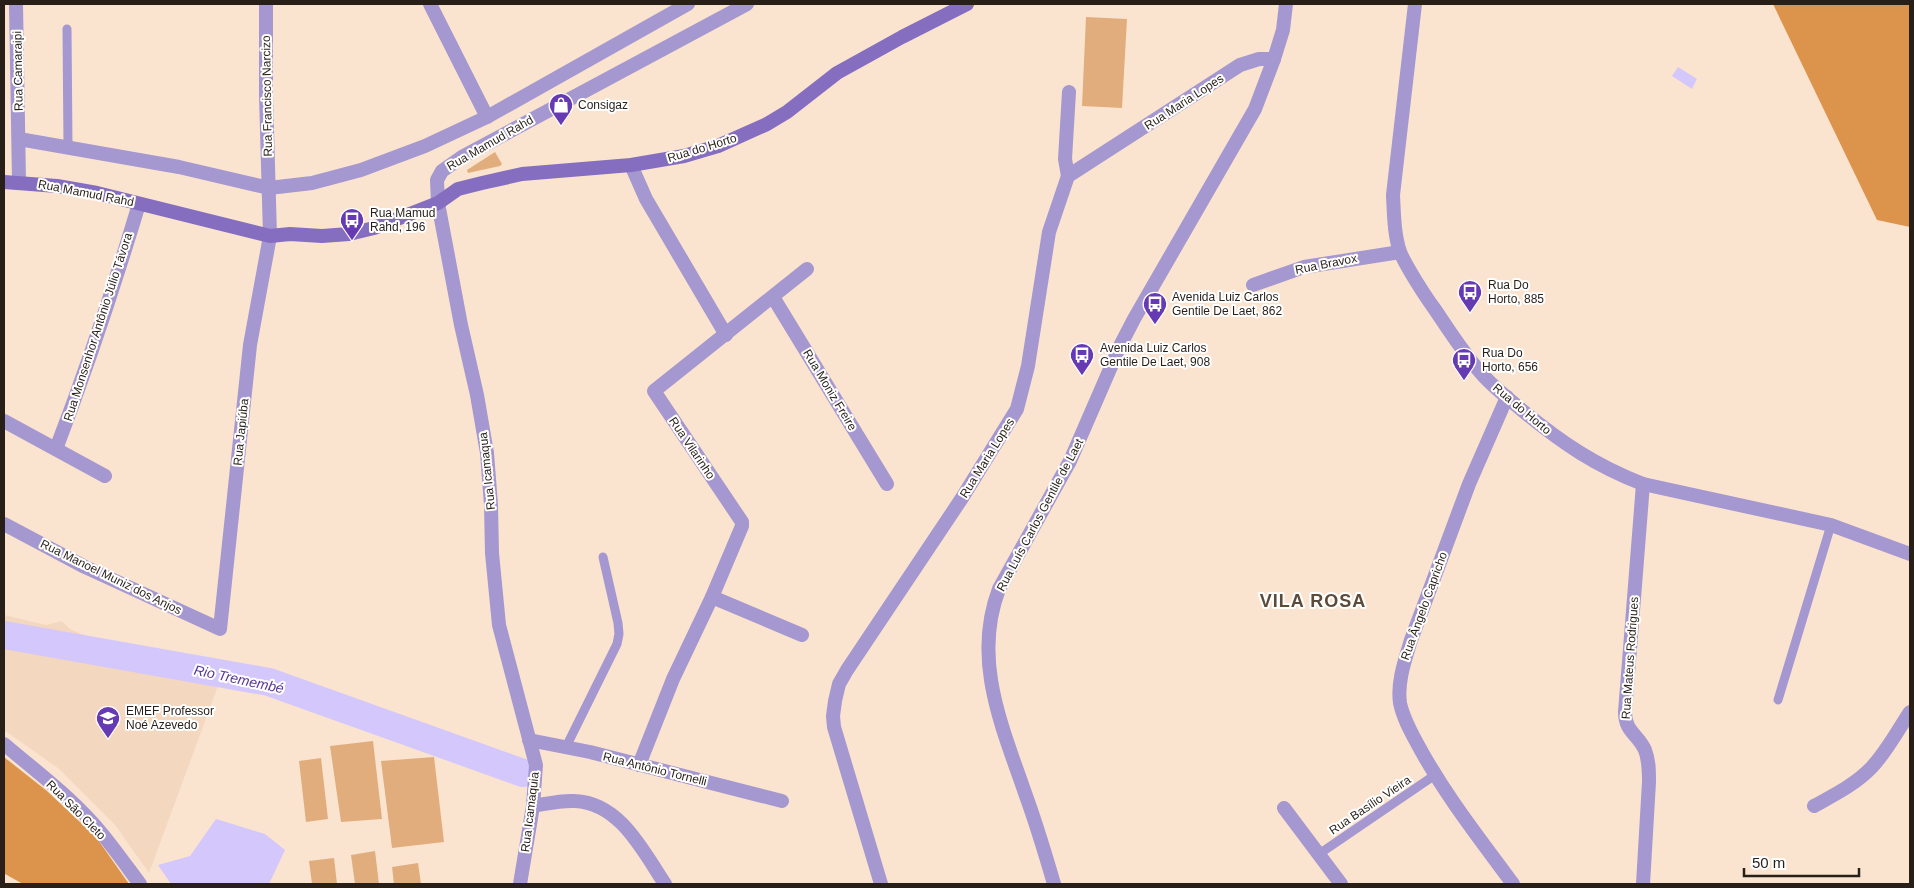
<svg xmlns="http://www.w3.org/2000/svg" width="1914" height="888" font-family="Helvetica,sans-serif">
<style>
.built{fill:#f3d7bf}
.green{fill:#e2ad7c}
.forest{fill:#dc944d}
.water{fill:#d3c7fc}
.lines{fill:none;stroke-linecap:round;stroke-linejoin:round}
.river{stroke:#d3c7fc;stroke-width:28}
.service{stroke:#a597cf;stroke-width:9}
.minor{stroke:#a597cf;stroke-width:14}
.tertiary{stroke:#a597cf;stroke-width:14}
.secondary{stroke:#856ec0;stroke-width:14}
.labels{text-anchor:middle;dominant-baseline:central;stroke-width:4;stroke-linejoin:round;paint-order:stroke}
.street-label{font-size:12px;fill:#271f18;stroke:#fff}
.poi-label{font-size:12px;fill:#271f18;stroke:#fff;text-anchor:start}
.water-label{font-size:14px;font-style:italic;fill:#583698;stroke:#fff}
.district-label{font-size:18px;font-weight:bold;letter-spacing:1px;fill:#5d4b3a;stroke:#fff}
</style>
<rect width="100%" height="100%" fill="#fae4d0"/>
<!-- built -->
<path class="built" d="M4,615L46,625L62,621L70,629L99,642L169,661L227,667L223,684L219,683L149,873L116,826L58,768L4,730Z"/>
<!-- green -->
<g class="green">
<path d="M1086,17L1127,19L1122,108L1082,106Z"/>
<path d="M495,152L502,164L500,166L468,173L467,170Z"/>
<path d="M373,741L382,819L341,822L330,746Z"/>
<path d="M434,757L444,842L392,848L381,761Z"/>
<path d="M321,758L328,819L306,822L299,761Z"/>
<path d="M375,851L379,884H355L351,855Z"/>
<path d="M334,858L337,884H312L309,861Z"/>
<path d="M418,863L421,884H394L392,867Z"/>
</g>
<!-- forest -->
<g class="forest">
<path d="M1773,4H1910V227L1877,220Z"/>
<path d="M4,757L47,791L96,837L129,884H23L5,874L4,861Z"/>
</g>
<!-- water -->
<g class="water">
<path d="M1678,67L1697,79L1692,89L1672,76Z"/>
<path d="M216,819L265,834L285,850L269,884H171L158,865L190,856Z"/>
</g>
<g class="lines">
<!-- river -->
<path class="river" d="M4,635L269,682L523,773"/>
<!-- service -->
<g class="service">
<path d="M67,29L68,146"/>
<path d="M1778,700L1831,525"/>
<path d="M566,747L617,644L619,634L618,623L603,557"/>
<path d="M1319,854L1435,775"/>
</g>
<!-- minor -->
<g class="minor">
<path d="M16,4L19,182"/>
<path d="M430,4L487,117"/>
<path d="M19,139L179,167L269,188L312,183L361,170L425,146L487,117L688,4"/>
<path d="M631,165L646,199L726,335"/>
<path d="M1068,176L1065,159L1069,92"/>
<path d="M1253,285L1304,267L1400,252"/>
<path d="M773,297L887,484"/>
<path d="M1507,397L1469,484L1411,640C1405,660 1397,682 1400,703C1403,718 1411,732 1418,745C1445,795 1480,839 1513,884"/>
<path d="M4,421L105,476"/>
<path d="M56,449C87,368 114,287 139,204"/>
<path d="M1643,484L1625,712C1625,732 1638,734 1645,750C1649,760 1649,771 1649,782L1643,884"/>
<path d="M4,524L85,567L220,629L250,345L270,236L266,95V4"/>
<path d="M712,597L802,635"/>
<path d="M529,740L590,752L782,801"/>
<path d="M4,744C38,773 75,800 103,835C116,851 128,868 140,884"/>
<path d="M639,765L673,679L712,597L742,526V522L654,391L807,269"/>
<path d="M533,806C546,804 561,800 575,801C620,803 643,851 665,884"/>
<path d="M1814,806C1834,795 1856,784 1872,767C1887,751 1898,730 1910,712"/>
<path d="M1284,808L1341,884"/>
<path d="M520,884L533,806L536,765L499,625L492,553L491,505L487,453L477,395L461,325L438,203L437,180L442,171L462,157L747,4"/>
<path d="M881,884L834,727L833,716L835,701L839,684L847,670L962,498L1017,409L1028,366L1049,232L1068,176L1240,65L1259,59H1274"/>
<path d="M1054,884C1045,853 1036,823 1025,793C1002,726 972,660 999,589L1070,461L1120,346L1134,319L1255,109L1274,59L1283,30L1286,4"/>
</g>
<!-- tertiary -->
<path class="tertiary" d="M1415,4L1393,195C1394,214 1394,234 1400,252C1407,268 1425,296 1436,311C1450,332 1464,354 1481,373C1493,387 1509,399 1523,411C1562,443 1596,466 1643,484L1831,525L1910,554"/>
<!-- secondary -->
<path class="secondary" d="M4,182L57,186L97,193L270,236L290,234L322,236L349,234L374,228L438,203L458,189L482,183L522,174L631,165L684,156L718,146L767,124L787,112L837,73L902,37L967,4"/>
</g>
<!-- icons -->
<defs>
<g id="shop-pin" transform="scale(1.25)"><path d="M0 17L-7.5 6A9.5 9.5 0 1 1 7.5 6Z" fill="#663ab2" stroke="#fff"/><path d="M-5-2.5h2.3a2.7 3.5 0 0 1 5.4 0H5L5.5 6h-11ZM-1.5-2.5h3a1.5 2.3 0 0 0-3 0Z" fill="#fff"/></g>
<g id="bus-pin" transform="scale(1.25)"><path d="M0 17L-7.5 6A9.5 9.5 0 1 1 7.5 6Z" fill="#663ab2" stroke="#fff"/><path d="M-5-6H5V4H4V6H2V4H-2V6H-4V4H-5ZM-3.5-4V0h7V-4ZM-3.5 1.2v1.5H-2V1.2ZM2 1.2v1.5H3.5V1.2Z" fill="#fff"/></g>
<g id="school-pin" transform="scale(1.25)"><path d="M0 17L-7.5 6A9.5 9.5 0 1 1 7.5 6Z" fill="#663ab2" stroke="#fff"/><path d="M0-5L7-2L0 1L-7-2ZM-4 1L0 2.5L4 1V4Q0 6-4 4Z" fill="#fff"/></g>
</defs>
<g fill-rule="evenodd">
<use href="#shop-pin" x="561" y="105"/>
<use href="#bus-pin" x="352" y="220"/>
<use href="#bus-pin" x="1470" y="292"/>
<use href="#bus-pin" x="1155" y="304"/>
<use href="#bus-pin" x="1082" y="355"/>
<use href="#bus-pin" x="1464" y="360"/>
<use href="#school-pin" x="108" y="718"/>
</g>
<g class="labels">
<!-- street labels -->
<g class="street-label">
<text transform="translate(18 71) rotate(-91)">Rua Camaraipi</text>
<text transform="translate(267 96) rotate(-91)">Rua Francisco Narcizo</text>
<text transform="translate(1184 102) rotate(-33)">Rua Maria Lopes</text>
<text transform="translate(490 143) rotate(-30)">Rua Mamud Rahd</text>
<text transform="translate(702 148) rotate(-17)">Rua do Horto</text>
<text transform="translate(86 193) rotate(11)">Rua Mamud Rahd</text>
<text transform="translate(1326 264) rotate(-11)">Rua Bravox</text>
<text transform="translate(98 327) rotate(-72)">Rua Monsenhor Antônio Júlio Távora</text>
<text transform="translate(830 390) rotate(59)">Rua Moniz Freire</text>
<text transform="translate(1522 409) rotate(40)">Rua do Horto</text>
<text transform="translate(241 432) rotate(-84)">Rua Japiúba</text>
<text transform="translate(692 448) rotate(56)">Rua Vilarinho</text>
<text transform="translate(987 458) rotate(-58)">Rua Maria Lopes</text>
<text transform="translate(487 471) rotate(-96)">Rua Icamaqua</text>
<text transform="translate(1040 515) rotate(-62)">Rua Luís Carlos Gentile de Laet</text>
<text transform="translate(111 577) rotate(26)">Rua Manoel Muniz dos Anjos</text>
<text transform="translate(1424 606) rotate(-70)">Rua Ângelo Capricho</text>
<text transform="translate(1630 658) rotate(-86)">Rua Mateus Rodrigues</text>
<text transform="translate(655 769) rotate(14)">Rua Antônio Tornelli</text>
<text transform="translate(1370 805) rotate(-34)">Rua Basílio Vieira</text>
<text transform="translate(76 810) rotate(45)">Rua São Cleto</text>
<text transform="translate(530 812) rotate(-83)">Rua Icamaquia</text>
</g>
<!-- poi labels -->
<g class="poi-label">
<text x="578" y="105">Consigaz</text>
<text x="370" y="213">Rua Mamud<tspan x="370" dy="14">Rahd, 196</tspan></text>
<text x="1488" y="285">Rua Do<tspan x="1488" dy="14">Horto, 885</tspan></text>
<text x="1172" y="297">Avenida Luiz Carlos<tspan x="1172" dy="14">Gentile De Laet, 862</tspan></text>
<text x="1100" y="348">Avenida Luiz Carlos<tspan x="1100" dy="14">Gentile De Laet, 908</tspan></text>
<text x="1482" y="353">Rua Do<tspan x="1482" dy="14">Horto, 656</tspan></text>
<text x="126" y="711">EMEF Professor<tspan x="126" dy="14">Noé Azevedo</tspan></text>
</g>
<!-- water labels -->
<g class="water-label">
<text transform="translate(239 679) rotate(12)">Rio Tremembé</text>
</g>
<!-- district labels -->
<g class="district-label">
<text x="1313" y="601">VILA ROSA</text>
</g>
</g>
<!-- border -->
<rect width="1914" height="888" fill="none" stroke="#271f18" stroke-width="10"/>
<!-- scale -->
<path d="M1744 868v8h115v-8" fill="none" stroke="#271f18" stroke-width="2.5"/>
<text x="1752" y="868" font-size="15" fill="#271f18" stroke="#ffffff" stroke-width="4" paint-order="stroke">50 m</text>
</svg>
